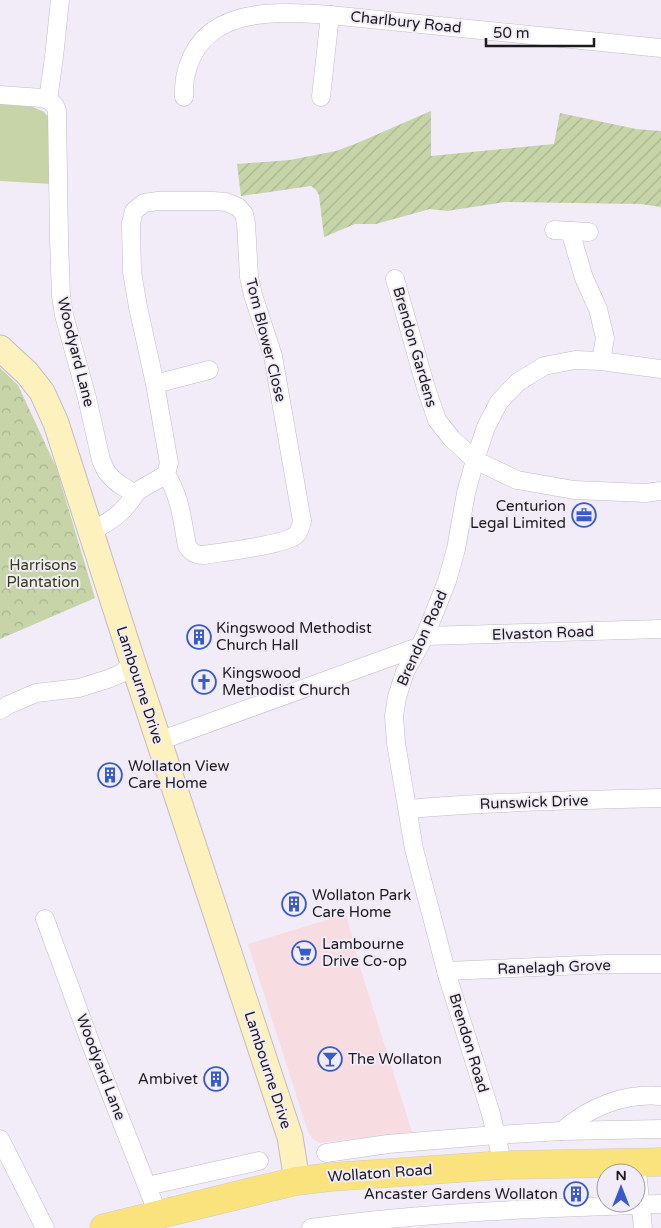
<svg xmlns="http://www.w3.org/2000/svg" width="661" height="1228" font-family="'Varela Round',sans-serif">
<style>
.commercial{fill:#f7dde2}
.grass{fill:#c6d4a8}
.forest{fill:url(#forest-crowns)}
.garden{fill:url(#garden-furrows)}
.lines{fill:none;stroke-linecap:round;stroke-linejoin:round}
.street-casing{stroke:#c1bbc6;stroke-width:19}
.secondary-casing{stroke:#c1bbc6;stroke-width:27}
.primary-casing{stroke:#cdcdce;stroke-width:29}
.street{stroke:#fff;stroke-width:18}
.secondary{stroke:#fdf1bd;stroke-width:25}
.primary{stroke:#fae37c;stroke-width:28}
.labels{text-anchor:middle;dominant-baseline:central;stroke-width:4;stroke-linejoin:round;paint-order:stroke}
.street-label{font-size:15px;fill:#1c1a1e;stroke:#f1ecf7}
.poi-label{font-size:15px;fill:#1c1a1e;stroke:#f1ecf7;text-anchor:start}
.park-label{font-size:15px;fill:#343f14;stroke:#f1ecf7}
</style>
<defs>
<pattern id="forest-crowns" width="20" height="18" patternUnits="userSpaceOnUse" patternTransform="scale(1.25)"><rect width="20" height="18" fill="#c6d4a8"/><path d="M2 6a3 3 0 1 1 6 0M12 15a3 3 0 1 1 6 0" fill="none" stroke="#aab590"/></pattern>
<pattern id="garden-furrows" width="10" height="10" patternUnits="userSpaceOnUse" patternTransform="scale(1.25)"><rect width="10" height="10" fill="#c6d4a8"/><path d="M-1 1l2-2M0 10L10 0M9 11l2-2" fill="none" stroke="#aab590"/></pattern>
</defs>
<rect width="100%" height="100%" fill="#f1ecf7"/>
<!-- commercial -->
<path class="commercial" d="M346,914L360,967L412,1132L320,1143L313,1139L308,1132L248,944Z"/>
<!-- grass -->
<path class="grass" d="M0,104L33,107L44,112L52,121V184L0,181Z"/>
<!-- forest -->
<path class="forest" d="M0,368L18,385L56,467L95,598L0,639Z"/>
<!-- garden -->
<path class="garden" d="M431,111V156L554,144L560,113L636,129L661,131V207L641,204L505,202L447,211L430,209L376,224H355L324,237L319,195L316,190L311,186L241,196L237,164L290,160L336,151L355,144Z"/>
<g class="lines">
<!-- street casing -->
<g class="street-casing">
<g id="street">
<path d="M0,95L42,98C50,100 55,103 57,111L59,239L61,296L64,315L87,398L101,460L106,471L112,478L119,484L135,494C123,514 110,521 91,532"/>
<path d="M184,97C184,91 184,84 185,78C199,6 273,11 330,15L661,48"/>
<path d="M321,97L330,15"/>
<path d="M48,100L54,57L60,0"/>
<path d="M554,230L589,232"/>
<path d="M570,231L584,278L598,309L605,338L601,361"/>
<path d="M395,279L426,388L437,420L452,439L475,460L517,480L574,490L645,493L661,491"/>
<path d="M155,384L209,370"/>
<path d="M135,494C144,485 156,482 166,474L169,463L155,384L138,307L132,272L131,223L134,211L144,203L158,201H213L226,202L238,207L244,214L246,223L249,277L253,295L273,356L302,521C301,526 300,531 296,535C284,545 223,552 204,555C196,555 192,553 187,546C182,520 181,498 166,474"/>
<path d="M425,636L661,629"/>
<path d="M0,710L8,705L36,693L79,688L108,679L122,673L133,663"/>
<path d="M159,741L418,647"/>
<path d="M408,809C492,802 576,800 661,798"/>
<path d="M45,919L92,1047L158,1214"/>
<path d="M446,971L607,964H661"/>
<path d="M562,1131C589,1107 624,1093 661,1096"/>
<path d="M0,1139L45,1228"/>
<path d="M326,1153L388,1144L496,1135L562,1131L661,1129"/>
<path d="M636,1162L643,1228"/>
<path d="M503,1165L491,1114L448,978L414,849L396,743L394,716L397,697L405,672L425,636L447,581L456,549L466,493L475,460L486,427L499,402L518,382L544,366L575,360L601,361L661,369"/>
<path d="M147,1186L259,1161"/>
<path d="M311,1228C427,1212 544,1208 661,1204"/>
</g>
</g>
<!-- secondary casing -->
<g class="secondary-casing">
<path id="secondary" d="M0,348L27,373L42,392L56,423L133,663L290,1137L297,1181"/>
</g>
<!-- primary casing -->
<g class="primary-casing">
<path id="primary" d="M104,1228L263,1189L297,1181L331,1177L503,1165L661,1162"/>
</g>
<!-- street -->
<use href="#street" class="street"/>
<!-- secondary -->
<use href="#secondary" class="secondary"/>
<!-- primary -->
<use href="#primary" class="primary"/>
</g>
<!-- icons -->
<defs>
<g id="office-ring" transform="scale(1.25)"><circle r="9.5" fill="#f1ecf7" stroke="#395acb" stroke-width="1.5"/><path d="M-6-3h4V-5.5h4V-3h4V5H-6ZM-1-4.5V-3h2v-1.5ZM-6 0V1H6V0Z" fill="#395acb"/></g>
<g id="building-ring" transform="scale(1.25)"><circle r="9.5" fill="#f1ecf7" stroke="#395acb" stroke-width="1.5"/><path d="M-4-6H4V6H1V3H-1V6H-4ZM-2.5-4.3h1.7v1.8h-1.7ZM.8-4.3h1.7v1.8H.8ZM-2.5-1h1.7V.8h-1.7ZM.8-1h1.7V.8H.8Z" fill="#395acb"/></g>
<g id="church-ring" transform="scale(1.25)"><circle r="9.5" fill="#f1ecf7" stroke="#395acb" stroke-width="1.5"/><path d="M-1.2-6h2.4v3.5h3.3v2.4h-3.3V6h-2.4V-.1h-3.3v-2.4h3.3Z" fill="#395acb"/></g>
<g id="supermarket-ring" transform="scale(1.25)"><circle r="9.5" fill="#f1ecf7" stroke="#395acb" stroke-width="1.5"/><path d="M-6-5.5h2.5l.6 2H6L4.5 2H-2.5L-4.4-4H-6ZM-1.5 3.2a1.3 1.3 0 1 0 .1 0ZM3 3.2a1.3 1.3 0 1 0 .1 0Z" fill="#395acb"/></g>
<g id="bar-ring" transform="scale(1.25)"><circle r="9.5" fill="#f1ecf7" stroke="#395acb" stroke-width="1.5"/><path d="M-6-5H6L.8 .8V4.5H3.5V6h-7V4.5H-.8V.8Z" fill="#395acb"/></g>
</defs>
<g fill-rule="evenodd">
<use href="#office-ring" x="584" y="515"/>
<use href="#building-ring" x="199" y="637"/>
<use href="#church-ring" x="204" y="682"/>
<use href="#building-ring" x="110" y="775"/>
<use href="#building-ring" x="294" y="904"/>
<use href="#supermarket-ring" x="304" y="953"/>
<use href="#bar-ring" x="330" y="1059"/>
<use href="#building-ring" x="216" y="1079"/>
<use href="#building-ring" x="576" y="1194"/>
</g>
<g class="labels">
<!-- street labels -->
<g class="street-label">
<text transform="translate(406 22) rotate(6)">Charlbury Road</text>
<text transform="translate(266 340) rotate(76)">Tom Blower Close</text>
<text transform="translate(415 347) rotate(74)">Brendon Gardens</text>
<text transform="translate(76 352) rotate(76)">Woodyard Lane</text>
<text transform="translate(543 633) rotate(-2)">Elvaston Road</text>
<text transform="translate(422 638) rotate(-66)">Brendon Road</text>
<text transform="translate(140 685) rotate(72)">Lambourne Drive</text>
<text transform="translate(534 802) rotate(-2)">Runswick Drive</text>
<text transform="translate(554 967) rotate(-2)">Ranelagh Grove</text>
<text transform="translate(469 1043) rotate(73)">Brendon Road</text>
<text transform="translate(101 1067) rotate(69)">Woodyard Lane</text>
<text transform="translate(268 1070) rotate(72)">Lambourne Drive</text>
<text transform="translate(380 1173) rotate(-4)">Wollaton Road</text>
</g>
<!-- poi labels -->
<g class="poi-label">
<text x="566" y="506" text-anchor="end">Centurion<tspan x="566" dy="17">Legal Limited</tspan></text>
<text x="216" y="628">Kingswood Methodist<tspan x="216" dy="17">Church Hall</tspan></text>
<text x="222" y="673">Kingswood<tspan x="222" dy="17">Methodist Church</tspan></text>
<text x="128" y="766">Wollaton View<tspan x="128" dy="17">Care Home</tspan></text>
<text x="312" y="895">Wollaton Park<tspan x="312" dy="17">Care Home</tspan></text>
<text x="322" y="944">Lambourne<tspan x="322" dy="17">Drive Co-op</tspan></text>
<text x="348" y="1059">The Wollaton</text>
<text x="198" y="1079" text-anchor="end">Ambivet</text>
<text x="558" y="1194" text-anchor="end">Ancaster Gardens Wollaton</text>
</g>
<!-- park labels -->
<g class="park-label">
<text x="43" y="565">Harrisons<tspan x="43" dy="17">Plantation</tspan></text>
</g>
</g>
<!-- north arrow -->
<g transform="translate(621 1188)"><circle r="24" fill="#f1ecf7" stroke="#9c98a0"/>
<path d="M0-4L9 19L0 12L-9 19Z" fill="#395acb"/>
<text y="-8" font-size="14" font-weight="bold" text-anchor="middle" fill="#1c1a1e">N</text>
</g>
<!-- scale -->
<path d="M486 38v8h108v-8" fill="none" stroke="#1c1a1e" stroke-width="2.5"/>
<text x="493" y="38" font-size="15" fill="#1c1a1e" stroke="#f1ecf7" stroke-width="4" paint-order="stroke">50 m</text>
</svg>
